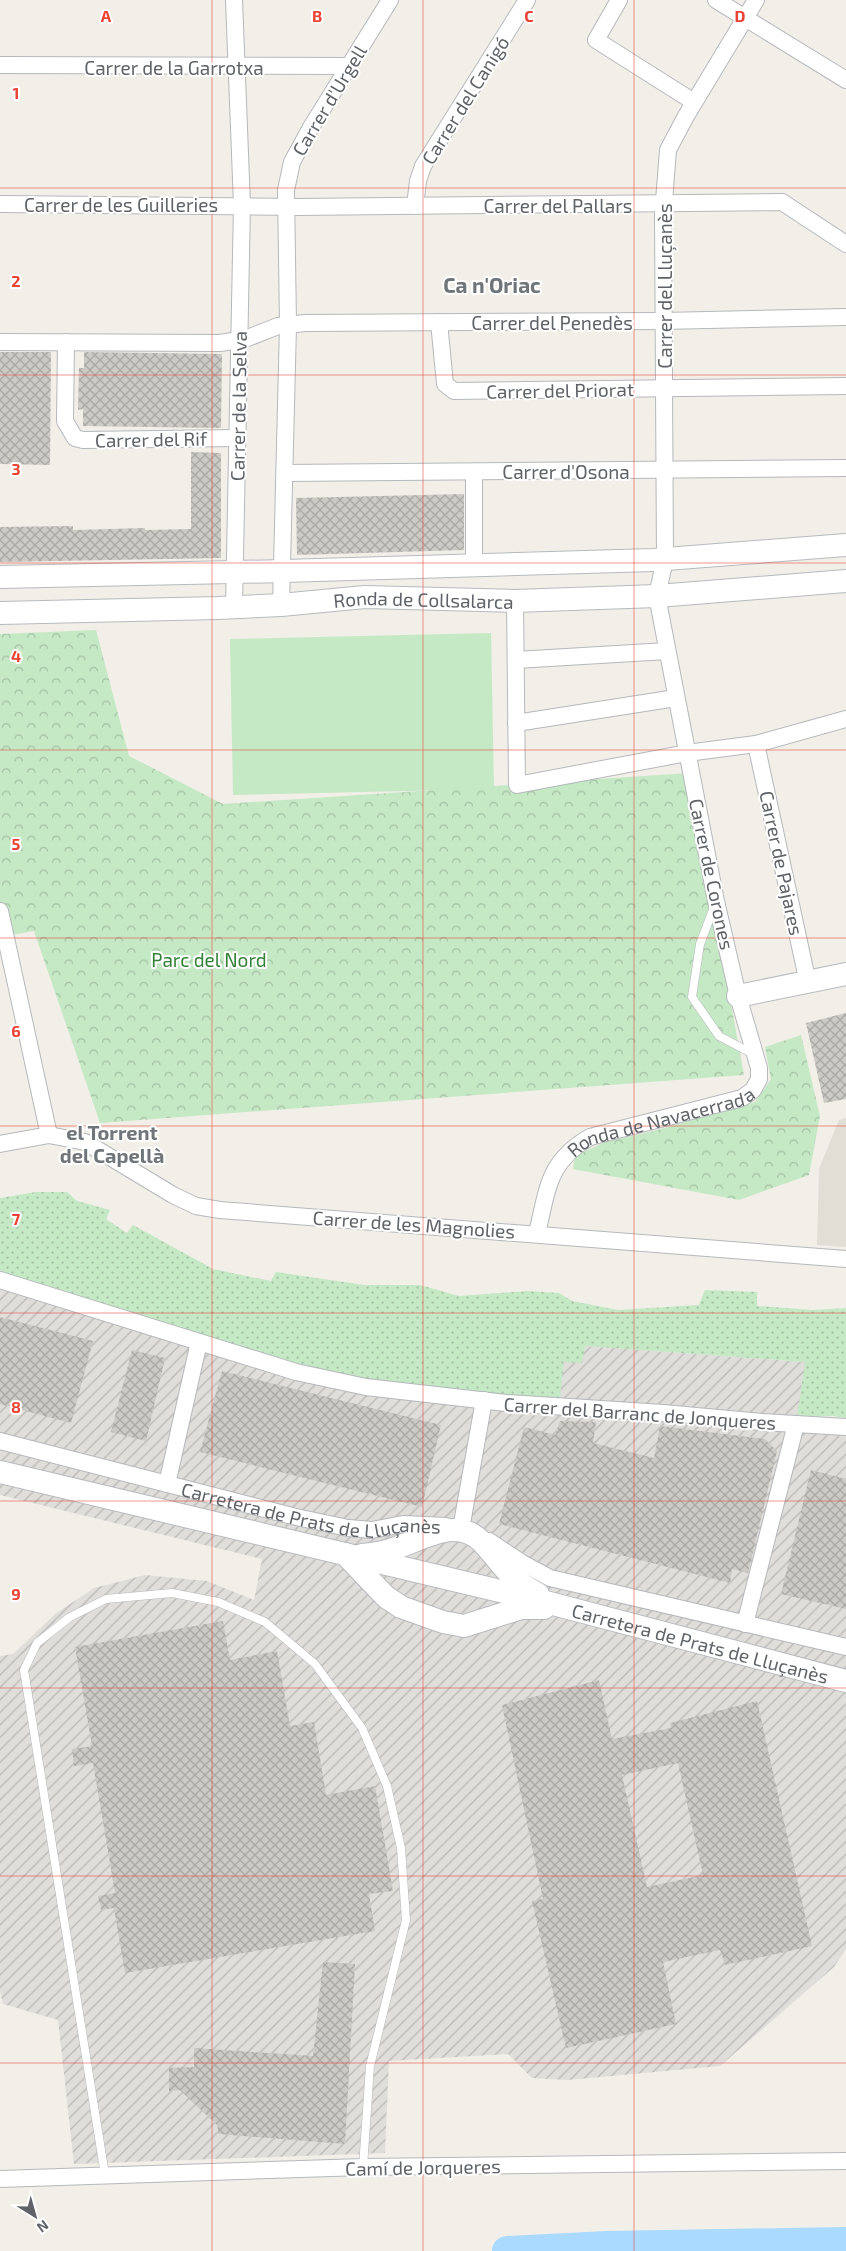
<svg xmlns="http://www.w3.org/2000/svg" width="846" height="2251" font-family="'Exo 2',sans-serif">
<style>
.industrial{fill:url(#industrial-furrows)}
.education{fill:#e1ded6}
.grass{fill:url(#grass-dots)}
.park{fill:url(#park-crowns)}
.garden{fill:#c5e8c5}
.lines{fill:none;stroke-linecap:round;stroke-linejoin:round}
.river{stroke:#aadaff;stroke-width:30}
.building{fill:url(#building-cross-hatch);fill-rule:evenodd}
.lane-casing{stroke:#b5b8bc;stroke-width:9}
.street-casing{stroke:#b5b8bc;stroke-width:18}
.secondary-casing{stroke:#b6babf;stroke-width:24}
.lane{stroke:#fff;stroke-width:8}
.street{stroke:#fff;stroke-width:16}
.secondary{stroke:#fff;stroke-width:22}
.grid{fill:none;stroke:#ea4335;stroke-width:1;stroke-opacity:0.55}
.labels{text-anchor:middle;dominant-baseline:central;stroke-width:4;stroke-linejoin:round;paint-order:stroke}
.street-label{font-size:19px;fill:#5f6368;stroke:#fff}
.park-label{font-size:19px;fill:#348238;stroke:#fff}
.neighbourhood-label{font-size:20px;font-weight:bold;fill:#70757a;stroke:#fff}
.quarter-label{font-size:21px;font-weight:bold;fill:#70757a;stroke:#fff}
.grid-label{font-size:16px;text-anchor:middle;font-weight:bold;fill:#ea4335;stroke:#fff;stroke-width:4;stroke-linejoin:round;paint-order:stroke}
</style>
<defs>
<pattern id="industrial-furrows" width="10" height="10" patternUnits="userSpaceOnUse" patternTransform="scale(1.25)"><rect width="10" height="10" fill="#e0deda"/><path d="M-1 1l2-2M0 10L10 0M9 11l2-2" fill="none" stroke="#b9b8b5"/></pattern>
<pattern id="grass-dots" width="8" height="8" patternUnits="userSpaceOnUse" patternTransform="scale(1.25)"><rect width="8" height="8" fill="#c5e8c5"/><path d="M2 2h.1M6 6h.1" fill="none" stroke="#a3c0a4" stroke-width="1.8" stroke-linecap="round"/></pattern>
<pattern id="park-crowns" width="20" height="18" patternUnits="userSpaceOnUse" patternTransform="scale(1.25)"><rect width="20" height="18" fill="#c5e8c5"/><path d="M2 6a3 3 0 1 1 6 0M12 15a3 3 0 1 1 6 0" fill="none" stroke="#a3c0a4"/></pattern>
<pattern id="building-cross-hatch" width="8" height="8" patternUnits="userSpaceOnUse" patternTransform="scale(1.25)"><rect width="8" height="8" fill="#cccac5"/><path d="M0 0l8 8M0 8l8-8" fill="none" stroke="#a9a8a4"/></pattern>
</defs>
<rect width="100%" height="100%" fill="#f1efe8"/>
<!-- industrial -->
<path class="industrial" d="M0,1280L564,1362L585,1346L806,1362L798,1417L846,1418V1949L834,1967L720,2066L568,2080L532,2078L508,2054L389,2061L385,2153L74,2164L58,2020L3,2004L0,1991V1656L13,1654L55,1614L94,1588L145,1575L207,1581L254,1600L262,1559L0,1495Z"/>
<!-- education -->
<path class="education" d="M846,1118V1247L817,1245L819,1169L839,1120Z"/>
<!-- grass -->
<path class="grass" d="M36,1192H67L77,1201L110,1210L106,1219L127,1233L133,1225L213,1269L271,1281L276,1272L364,1285H420L459,1296L528,1291L559,1293L572,1301L618,1310L699,1305L705,1290L757,1292V1306L813,1310L846,1308V1418L833,1416L797,1417L805,1362L585,1346L582,1363L564,1362L559,1406L366,1387L0,1280V1198Z"/>
<!-- park -->
<g class="park">
<path d="M96,630L129,756L223,804L689,773L744,1075L100,1123L34,931L0,937V634Z"/>
<path d="M801,1035L820,1116L809,1175L739,1200L573,1169L575,1156L605,1142L654,1131L755,1102L771,1079L765,1047Z"/>
</g>
<!-- garden -->
<path class="garden" d="M491,633L494,789L233,795L230,639Z"/>
<g class="lines">
<!-- river -->
<path class="river" d="M507,2251L607,2246L846,2242"/>
</g>
<!-- building -->
<g class="building">
<path d="M0,352H51L50,465L0,464Z"/>
<path d="M84,352L222,354L221,428L83,426V409L78,410L79,368H84Z"/>
<path d="M191,452L221,453V558L0,562V527L73,526V530L145,528V530L191,529Z"/>
<path d="M464,494V550L297,555L296,498Z"/>
<path d="M846,1013V1099L824,1103L806,1023Z"/>
<path d="M0,1317L93,1341L71,1423L0,1404Z"/>
<path d="M132,1350L165,1358L146,1441L111,1432Z"/>
<path d="M222,1371L441,1425L422,1507L200,1452Z"/>
<path d="M560,1421L596,1422L593,1443L654,1458L660,1426L765,1439L777,1451L748,1573L732,1569L730,1583L499,1524L524,1427L555,1435Z"/>
<path d="M811,1470L846,1479V1609L781,1594Z"/>
<path d="M223,1621L230,1660L277,1651L290,1726L314,1722L326,1795L375,1786L393,1891L369,1894L375,1931L125,1973L114,1908L101,1910L98,1896L115,1893L93,1763L74,1766L72,1749L92,1746L75,1647Z"/>
<path d="M599,1680L612,1739L671,1728L670,1723L757,1701L812,1946L725,1965L720,1950L663,1962L676,2024L566,2048L532,1901L543,1899L502,1705ZM678,1763L703,1875L647,1887L622,1775Z"/>
<path d="M323,1962L355,1964L345,2144L219,2134L217,2125L180,2090L169,2091V2068L194,2067V2048L313,2056Z"/>
</g>
<g class="lines">
<!-- lane casing -->
<g class="lane-casing">
<g id="lane">
<path d="M714,907L700,944L692,997L719,1036L753,1054"/>
<path d="M105,2175L24,1670L37,1643L70,1617L106,1599L172,1593L218,1602L265,1622L315,1664L362,1728L387,1786L401,1848L406,1920L370,2066L363,2167"/>
</g>
</g>
<!-- street casing -->
<g class="street-casing">
<g id="street">
<path d="M619,0L596,40L694,102"/>
<path d="M716,0L846,80"/>
<path d="M0,65L348,66"/>
<path d="M0,204L297,207L782,202L846,244"/>
<path d="M415,206L418,181L423,166L527,0"/>
<path d="M439,322L445,384L454,391L846,386"/>
<path d="M0,342L220,343L245,339L278,326L305,323L663,321L846,317"/>
<path d="M66,342L65,421L75,438L83,440L237,438"/>
<path d="M474,472V565"/>
<path d="M285,473L846,468"/>
<path d="M515,601L517,785L687,753L756,744L846,719"/>
<path d="M281,605L288,325L286,190L292,162L310,129L390,0"/>
<path d="M234,607L242,205L234,0"/>
<path d="M516,660L667,651"/>
<path d="M516,723L676,698"/>
<path d="M756,744L808,983"/>
<path d="M0,911L49,1135"/>
<path d="M0,1144L49,1135L85,1142L173,1195L196,1206L220,1210L846,1259"/>
<path id="s1" d="M537,1233C548,1189 547,1162 590,1137L742,1098L753,1090L759,1079V1068L738,996L716,901L657,596L665,559L663,214L668,150L686,116L756,0"/>
<path d="M0,1280L296,1372L366,1387L506,1403L663,1413L762,1422L846,1427"/>
<path id="s2" d="M0,1441L296,1517L348,1528L372,1530L403,1524L446,1526"/>
<path d="M167,1484L199,1342"/>
<path d="M461,1529L484,1400"/>
<path d="M489,1541L522,1563L550,1578L846,1647"/>
<path d="M745,1624L796,1424"/>
<path d="M0,2179L363,2167L846,2161"/>
</g>
</g>
<!-- secondary casing -->
<g class="secondary-casing">
<g id="secondary">
<path d="M0,577L284,571L653,560L846,545"/>
<path id="s3" d="M0,613L218,608L281,605L365,597L515,601L657,596L846,581"/>
<path d="M738,996L846,974"/>
<path id="s4" d="M0,1472L538,1600L846,1681"/>
<path d="M345,1554L386,1597L401,1607L443,1622L464,1626L521,1608H544"/>
<path d="M362,1555C373,1554 385,1552 396,1548C423,1539 457,1516 482,1542C503,1564 508,1579 538,1594"/>
</g>
</g>
<!-- lane -->
<use href="#lane" class="lane"/>
<!-- street -->
<use href="#street" class="street"/>
<!-- secondary -->
<use href="#secondary" class="secondary"/>
</g>
<!-- grid -->
<path class="grid" d="M212,0V2251M423,0V2251M634,0V2251M0,188H846M0,375H846M0,563H846M0,750H846M0,938H846M0,1126H846M0,1313H846M0,1501H846M0,1688H846M0,1876H846M0,2063H846"/>
<g class="labels">
<!-- street labels -->
<g class="street-label">
<text x="174" y="67">Carrer de la Garrotxa</text>
<text transform="translate(329 100) rotate(-59)">Carrer d'Urgell</text>
<text transform="translate(465 100) rotate(-58)">Carrer del Canigó</text>
<text x="121" y="204">Carrer de les Guilleries</text>
<text x="558" y="205">Carrer del Pallars</text>
<text transform="translate(664 286) rotate(-90)">Carrer del Lluçanès</text>
<text x="552" y="322">Carrer del Penedès</text>
<text transform="translate(560 390) rotate(-1)">Carrer del Priorat</text>
<text transform="translate(238 406) rotate(-89)">Carrer de la Selva</text>
<text transform="translate(151 439) rotate(-1)">Carrer del Rif</text>
<text x="566" y="471">Carrer d'Osona</text>
<text stroke="none"><textPath href="#s3" startOffset="424">Ronda de Collsalarca</textPath></text>
<text transform="translate(782 863) rotate(78)">Carrer de Pajares</text>
<text transform="translate(712 874) rotate(78)">Carrer de Corones</text>
<text stroke="none"><textPath href="#s1" startOffset="186">Ronda de Navacerrada</textPath></text>
<text transform="translate(414 1224) rotate(4)">Carrer de les Magnolies</text>
<text transform="translate(640 1413) rotate(4)">Carrer del Barranc de Jonqueres</text>
<text stroke="none"><textPath href="#s2" startOffset="320">Carretera de Prats de Lluçanès</textPath></text>
<text stroke="none"><textPath href="#s4" startOffset="721">Carretera de Prats de Lluçanès</textPath></text>
<text transform="translate(423 2167) rotate(-1)">Camí de Jorqueres</text>
</g>
<!-- park labels -->
<g class="park-label">
<text x="209" y="959">Parc del Nord</text>
</g>
<!-- neighbourhood labels -->
<g class="neighbourhood-label">
<text x="112" y="1132">el Torrent<tspan x="112" dy="23">del Capellà</tspan></text>
</g>
<!-- quarter labels -->
<g class="quarter-label">
<text x="492" y="284">Ca n'Oriac</text>
</g>
</g>
<g class="grid-label">
<text x="106" y="22">A</text>
<text x="317" y="22">B</text>
<text x="529" y="22">C</text>
<text x="740" y="22">D</text>
<text x="16" y="99">1</text>
<text x="16" y="287">2</text>
<text x="16" y="475">3</text>
<text x="16" y="662">4</text>
<text x="16" y="850">5</text>
<text x="16" y="1037">6</text>
<text x="16" y="1225">7</text>
<text x="16" y="1413">8</text>
<text x="16" y="1600">9</text>
</g>
<!-- north arrow -->
<g transform="translate(35 2216) rotate(143)" stroke="#ffffff" stroke-width="4" paint-order="stroke">
<path d="M0-4L9 19L0 12L-9 19Z" fill="#5f6368"/>
<text y="-8" font-size="14" font-weight="bold" text-anchor="middle" fill="#5f6368">N</text>
</g>
</svg>
